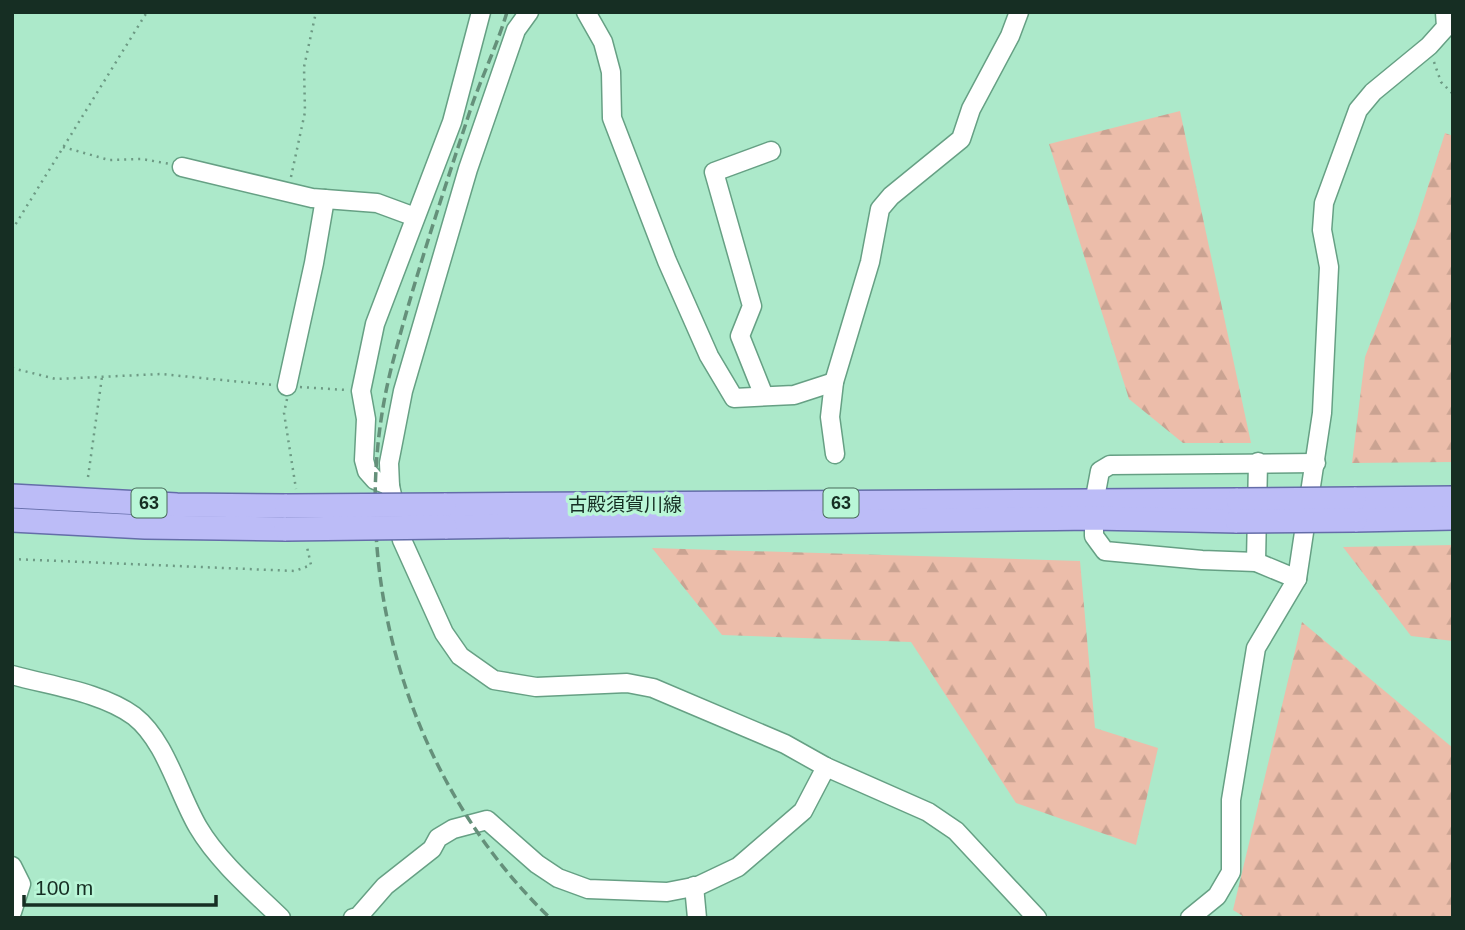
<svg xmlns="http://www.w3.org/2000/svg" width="1465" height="930" font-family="Arial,'Noto Sans JP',sans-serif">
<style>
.forest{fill:url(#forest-firs)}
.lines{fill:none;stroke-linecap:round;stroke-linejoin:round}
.minor-casing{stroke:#66a084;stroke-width:21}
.major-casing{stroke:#656da9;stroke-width:26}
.path{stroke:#6d9a84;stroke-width:2.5;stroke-dasharray:2 5;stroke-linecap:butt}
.minor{stroke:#fff;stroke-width:18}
.major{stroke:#bcbcf7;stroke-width:23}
.rail{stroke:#65907a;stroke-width:3.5;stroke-dasharray:10 5;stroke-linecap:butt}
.major-bridge-casing{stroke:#656da9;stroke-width:26;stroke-linecap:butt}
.major-bridge{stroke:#bcbcf7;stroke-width:23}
.labels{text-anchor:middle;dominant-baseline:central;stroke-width:7;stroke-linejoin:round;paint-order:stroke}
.shield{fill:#b9f6d7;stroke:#476a59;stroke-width:2}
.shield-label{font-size:18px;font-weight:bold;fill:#162e23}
.street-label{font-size:19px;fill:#162e23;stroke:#b9f6d7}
</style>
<defs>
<pattern id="forest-firs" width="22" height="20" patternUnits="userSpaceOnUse" patternTransform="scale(1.75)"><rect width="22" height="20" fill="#ecbdaa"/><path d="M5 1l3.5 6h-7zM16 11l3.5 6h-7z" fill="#caa392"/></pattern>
</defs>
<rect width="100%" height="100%" fill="#ace9ca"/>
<!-- forest -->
<g class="forest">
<path d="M1180,111L1251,443H1183L1129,399L1049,144Z"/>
<path d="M1445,133L1453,136V462L1352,463L1365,357L1416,224Z"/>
<path d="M1453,545V641L1411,636L1343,547Z"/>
<path d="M652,548L1080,561L1095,728L1158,748L1136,845L1016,803L911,642L722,635Z"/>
<path d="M1302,622L1453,748V918H1246L1233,910Z"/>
</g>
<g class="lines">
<!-- minor casing -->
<g class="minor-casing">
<g id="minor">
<path d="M529,12L516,30L468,169L403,391L389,463L390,486L402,540L444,633L460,656L494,680L536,687L627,683L653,688L785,744L826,767L928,812L956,831L1037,918"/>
<path d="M586,12L603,42L611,72L612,118L667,261L709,356L734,398L794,395L834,382"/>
<path d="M182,167L312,198L377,203L415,217"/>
<path d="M287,386L314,263L325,199"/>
<path d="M764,396L740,336L752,306L714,172L771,151"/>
<path d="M835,454L830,417L834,382L870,262L880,209L891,196L961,139L971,109L1010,36L1019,12"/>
<path d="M390,486L375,480L367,471L364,460L366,419L361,391L375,324L452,122L481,12"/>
<path d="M1094,503L1100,471L1110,465L1316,463"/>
<path d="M1094,518V536L1105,551L1202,560L1256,562L1297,579"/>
<path d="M1256,562L1258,462"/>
<path d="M12,675C51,686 101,692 134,716C166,741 178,793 198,827C218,861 252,890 281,918"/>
<path d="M12,866L21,884L12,912"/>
<path d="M694,886L697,918"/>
<path d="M353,918L358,917L385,886L432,849L438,838L453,829L487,820L537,864L558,878L588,889L667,892L698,886L738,867L803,811L826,767"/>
<path d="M1190,918L1217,896L1231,872V800L1256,648L1297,579L1322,413L1329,267L1322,230L1324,203L1358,110L1373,92L1429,46L1446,27L1445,12"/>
</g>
</g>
<!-- major casing -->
<g class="major-casing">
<g id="major">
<path d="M12,496L177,505L287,506"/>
<path d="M1354,499L1453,498"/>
<path d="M444,505L1238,500"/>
<path d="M12,520L145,527L286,529"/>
<path d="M1355,520L1453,518"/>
<path d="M445,527L1094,518L1237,521"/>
</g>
</g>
<!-- path -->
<g class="path">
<path d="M1434,62L1441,82L1453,94"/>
<path d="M63,147L109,160L142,159L170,164"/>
<path d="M291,177L305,112L304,67L316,12"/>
<path d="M12,230L147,12"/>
<path d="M12,368L56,379L161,374L273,385"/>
<path d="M300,387L346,390"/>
<path d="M287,399L284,413L296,489"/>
<path d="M88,477L102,377"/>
<path d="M12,559L295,571L311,565L307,547"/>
</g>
<!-- minor -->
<use href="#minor" class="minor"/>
<!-- major -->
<use href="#major" class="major"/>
<!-- rail -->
<path class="rail" d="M507,12C497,46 481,78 470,111C442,196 413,283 391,369C343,563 406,780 550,918"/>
<!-- major-bridge casing -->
<g class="major-bridge-casing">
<g id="major-bridge">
<path d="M1238,500L1354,499"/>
<path d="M287,506L444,505"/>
<path d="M1237,521L1355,520"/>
<path d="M286,529L445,527"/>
</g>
</g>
<!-- major-bridge -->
<use href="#major-bridge" class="major-bridge"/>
</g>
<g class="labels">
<!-- shield labels -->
<g class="shield">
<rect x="131.5" y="488.5" width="35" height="29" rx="5"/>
<rect x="823.5" y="488.5" width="35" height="29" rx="5"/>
</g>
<g class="shield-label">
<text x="149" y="503">63</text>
<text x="841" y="503">63</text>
</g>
<!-- street labels -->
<g class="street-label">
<text x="625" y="504">古殿須賀川線</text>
</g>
</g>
<!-- border -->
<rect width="1465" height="930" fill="none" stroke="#162e23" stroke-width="28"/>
<!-- scale -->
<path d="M24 895v10h192v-10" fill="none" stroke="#162e23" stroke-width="3.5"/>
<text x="35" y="895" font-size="21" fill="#162e23" stroke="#b9f6d7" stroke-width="5" paint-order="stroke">100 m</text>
</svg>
